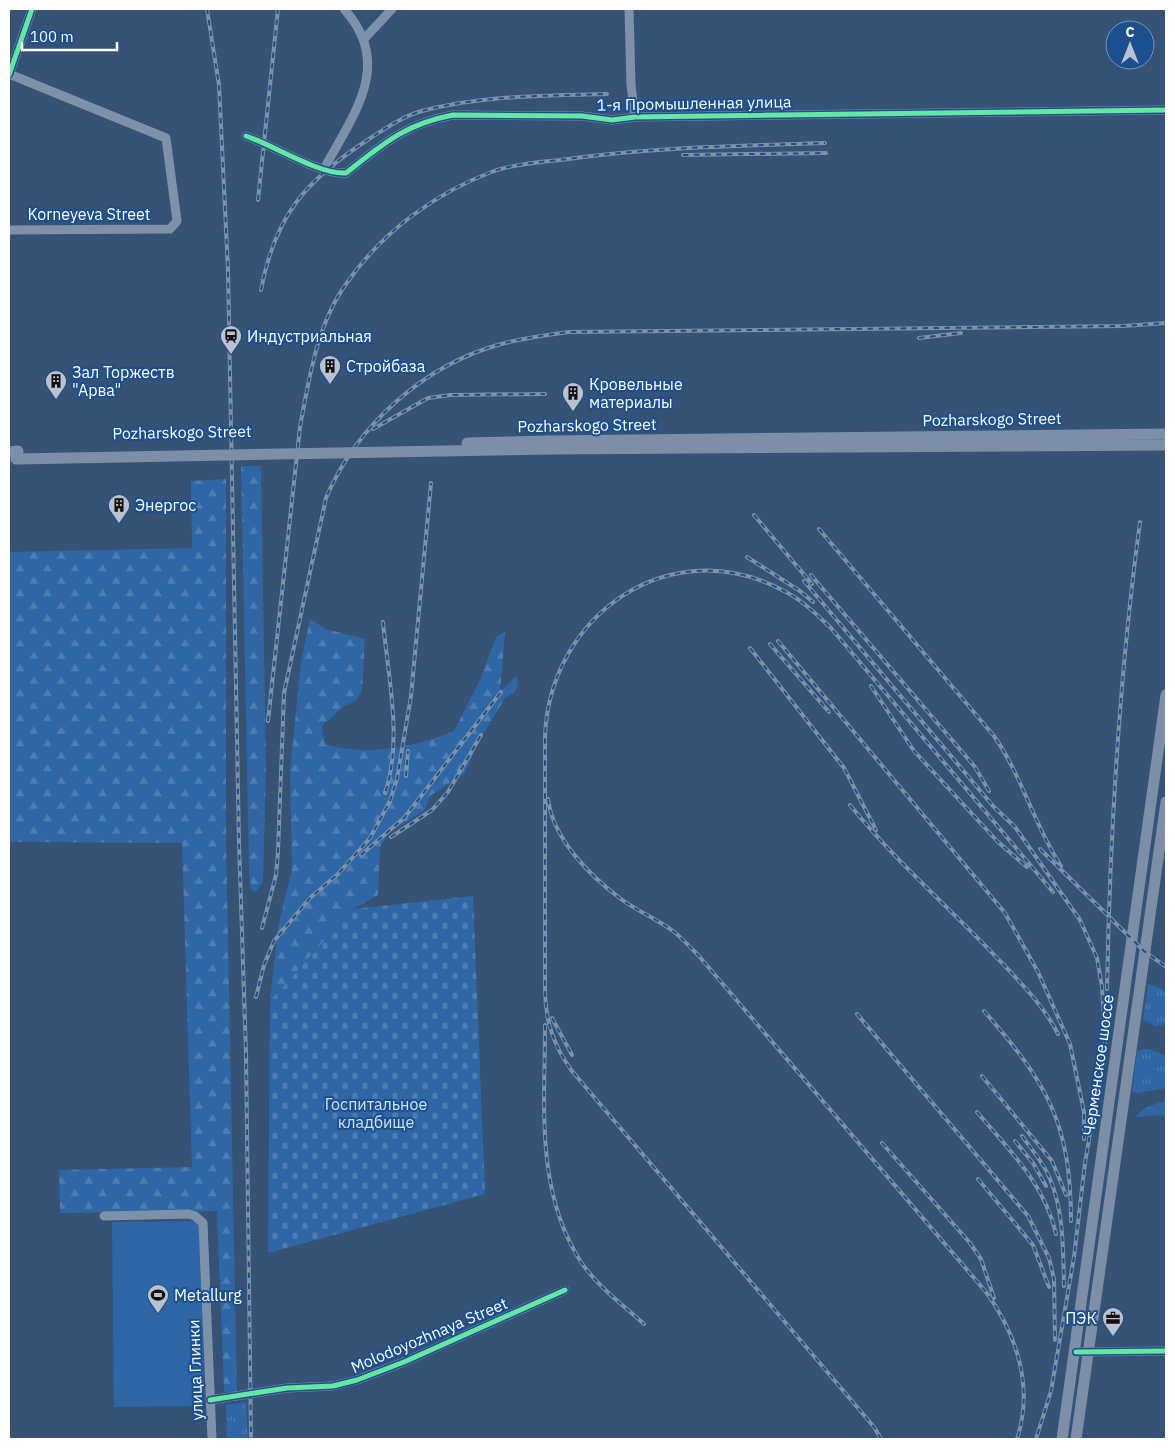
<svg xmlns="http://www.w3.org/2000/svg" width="1175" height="1448" font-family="'IBM Plex Sans',sans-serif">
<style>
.grass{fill:url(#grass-tufts)}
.forest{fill:url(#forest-firs)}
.cemetery{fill:url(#cemetery-stones)}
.green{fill:#2f66a5}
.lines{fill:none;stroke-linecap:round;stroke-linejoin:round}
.minor{stroke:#7d92a8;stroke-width:9}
.major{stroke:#7d8ea7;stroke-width:11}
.rail-casing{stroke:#7e92a7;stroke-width:4}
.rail{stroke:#1b4f8f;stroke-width:2;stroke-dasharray:5.5;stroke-linecap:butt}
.major-bridge{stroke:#7d8ea7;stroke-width:11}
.cycleway-casing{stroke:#1b4f8f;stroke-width:8}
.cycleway{stroke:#66e7a1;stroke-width:5}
.labels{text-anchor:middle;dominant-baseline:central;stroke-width:4;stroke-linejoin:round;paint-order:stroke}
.street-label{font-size:16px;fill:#fff;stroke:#1b4f8f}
.poi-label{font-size:16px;fill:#fff;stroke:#1b4f8f;text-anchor:start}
.park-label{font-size:16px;fill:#cfe3fa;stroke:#1b4f8f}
</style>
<defs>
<pattern id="grass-tufts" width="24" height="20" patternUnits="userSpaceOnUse" patternTransform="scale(1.25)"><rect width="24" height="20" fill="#2f66a5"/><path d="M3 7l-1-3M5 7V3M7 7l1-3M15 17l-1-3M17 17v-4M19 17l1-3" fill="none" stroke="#4e7db2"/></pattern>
<pattern id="forest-firs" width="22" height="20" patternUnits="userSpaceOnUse" patternTransform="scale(1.25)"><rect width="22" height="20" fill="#2f66a5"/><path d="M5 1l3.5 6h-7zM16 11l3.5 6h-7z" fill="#4e7db2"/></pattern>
<pattern id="cemetery-stones" width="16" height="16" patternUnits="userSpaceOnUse" patternTransform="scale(1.25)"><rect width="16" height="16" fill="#2f66a5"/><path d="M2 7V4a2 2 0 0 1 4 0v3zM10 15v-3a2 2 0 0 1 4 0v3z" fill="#4e7db2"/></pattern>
</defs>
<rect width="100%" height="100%" fill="#365274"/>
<!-- grass -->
<g class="grass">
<path d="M1148,984L1166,990V1024L1156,1026L1143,1020Z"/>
<path d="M1143,1049H1150L1166,1056V1088L1137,1093L1132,1091L1137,1051Z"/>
<path d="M1166,1101V1115L1136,1117C1141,1107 1156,1104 1166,1101Z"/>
<path d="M246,1402L248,1439H227L226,1405Z"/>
</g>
<!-- forest -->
<g class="forest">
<path d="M241,466H261L266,770L263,882L255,892L251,890L249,872Z"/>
<path d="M226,479V840L237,1392H224L217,1211L60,1213L59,1170L192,1167L182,843L9,842V552L192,548L191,481Z"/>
<path d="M310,619L326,629L365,639L362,691L356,701L344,706L322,726L325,744C366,757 416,747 454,731L481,678L496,637L505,632L500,692L516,676C522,686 514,694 505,698L477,744L465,773L430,796L424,811L390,831L380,847L378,895L353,909L270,1001L278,927L292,869L290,770L301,661Z"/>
</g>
<!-- cemetery -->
<path class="cemetery" d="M473,896L485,1194L268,1253L270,1001L353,909Z"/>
<!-- green -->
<path class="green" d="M201,1221L204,1406L114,1407L112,1222Z"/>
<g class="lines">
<!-- minor -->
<g class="minor">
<path d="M629,9L631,85L635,117"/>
<path d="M364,39L392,9"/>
<path d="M9,75L32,9"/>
<path d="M246,136C273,145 320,175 346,173C383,144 405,124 453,115L582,116L612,120L635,117L1166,110"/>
<path d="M324,169C352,116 395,65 344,9"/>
<path d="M9,230L170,229L177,221L166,138L9,74"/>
<path d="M104,1216L189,1214L195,1216L203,1223L212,1439"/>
<path d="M1076,1352L1166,1351"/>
<path d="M210,1400L287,1388L333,1386L357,1380L404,1362L565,1290"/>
</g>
<!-- major -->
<g class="major">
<path d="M548,441L1166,434"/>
<path d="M549,449L1166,445"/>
<path d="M9,452L18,451"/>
<path d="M1062,1439L1166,695"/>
<path d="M1076,1439L1166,802"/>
</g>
<!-- rail casing -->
<g class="rail-casing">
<g id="rail">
<path d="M207,9L219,85L228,270L239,843L246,1053L251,1439"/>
<path d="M683,155L826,153"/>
<path d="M258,200L278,9"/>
<path d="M261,290C275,215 306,180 369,139C386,128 403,116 422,111C482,95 546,96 607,94"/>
<path d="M919,338L961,333"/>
<path d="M373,429L428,398L451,395L545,394"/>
<path d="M754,515L812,584"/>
<path d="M819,529L994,736C1022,776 1034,825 1061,866"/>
<path d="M747,557L800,591L813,602"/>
<path d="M811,575L975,767L989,791"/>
<path d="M804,581L993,806L1015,827L1080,920L1097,958L1102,987L1105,1039L1103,1058L1085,1163L1074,1257L1051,1391L1036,1439"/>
<path d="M383,622C388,676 403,740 385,793"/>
<path d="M778,641L1005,913L1038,972L1070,1044L1084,1112V1139"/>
<path d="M770,644L829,712"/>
<path d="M750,648L844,768L876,830"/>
<path d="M871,686L914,751L998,842L1027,867"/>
<path d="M268,721L300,427C309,379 317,324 346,284C382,232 435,193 494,171C517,163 545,162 568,159C653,147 739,146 825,143"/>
<path d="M406,776L408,751"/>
<path d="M548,799C553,839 590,876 621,899C637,911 657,919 673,931C682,938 690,947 698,955L986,1292C1017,1335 1034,1387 1017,1439"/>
<path d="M850,805C896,862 951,909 1001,962C1022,984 1044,1006 1058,1034"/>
<path d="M391,837L432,810L448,792L481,735"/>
<path d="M1040,849L1144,951L1166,967"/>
<path d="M361,855L405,817L501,692"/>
<path d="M262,928L276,875L278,852L284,693L326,498C357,425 424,365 501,344C524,338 546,335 569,332L1123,326L1166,323"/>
<path d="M1107,989C1110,833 1119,677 1140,522"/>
<path d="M256,997L264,965L274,941L310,898L338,874L370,838L390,801L397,779L411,696L431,483"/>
<path d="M984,1011C1047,1083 1071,1123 1071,1221"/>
<path d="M857,1014L1028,1216L1049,1258L1054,1279L1055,1340"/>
<path d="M552,1018L572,1055"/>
<path d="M545,1025C545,1105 535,1191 581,1262C597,1286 623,1305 644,1324"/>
<path d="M982,1076L1052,1161L1066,1195"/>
<path d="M977,1112C1009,1150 1045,1184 1056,1234"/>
<path d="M1022,1136C1032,1150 1044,1163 1050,1179C1064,1212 1063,1251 1064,1286"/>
<path d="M1015,1141L1033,1163L1046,1186"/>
<path d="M882,1143L970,1243L981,1259L994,1298"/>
<path d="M978,1179L1033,1245L1049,1287"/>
<path d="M881,1439L874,1427L572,1071C553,1045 545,1020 545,988V736C550,614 671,530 784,591C802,600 816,614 831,628L1053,892"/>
</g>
</g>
<!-- rail -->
<use href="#rail" class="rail"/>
<!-- major-bridge -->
<g class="major-bridge">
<path d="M467,443L548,441"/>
<path d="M16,459L549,449"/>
</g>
<!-- cycleway casing -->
<g class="cycleway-casing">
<g id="cycleway">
<path d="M9,75L32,9"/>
<path d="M246,136C273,145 320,175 346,173C383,144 405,124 453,115L582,116L612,120L635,117L1166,110"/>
<path d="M1076,1352L1166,1351"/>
<path d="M210,1400L287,1388L333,1386L357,1380L404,1362L565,1290"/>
</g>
</g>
<!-- cycleway -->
<use href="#cycleway" class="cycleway"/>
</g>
<!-- icons -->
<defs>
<g id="station-pin" transform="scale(1.125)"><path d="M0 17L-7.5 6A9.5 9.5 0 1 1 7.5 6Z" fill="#b9c2ce" stroke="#1b4f8f"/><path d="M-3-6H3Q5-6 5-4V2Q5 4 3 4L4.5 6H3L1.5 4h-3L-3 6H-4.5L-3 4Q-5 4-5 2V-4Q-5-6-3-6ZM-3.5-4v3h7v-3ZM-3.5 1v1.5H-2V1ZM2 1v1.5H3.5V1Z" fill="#111"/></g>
<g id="building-pin" transform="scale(1.125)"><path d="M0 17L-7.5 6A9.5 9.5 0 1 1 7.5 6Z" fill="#b9c2ce" stroke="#1b4f8f"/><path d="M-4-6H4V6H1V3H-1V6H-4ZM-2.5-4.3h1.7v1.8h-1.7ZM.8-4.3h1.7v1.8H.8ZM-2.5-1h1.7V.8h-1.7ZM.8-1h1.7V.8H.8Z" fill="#111"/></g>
<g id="stadium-pin" transform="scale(1.125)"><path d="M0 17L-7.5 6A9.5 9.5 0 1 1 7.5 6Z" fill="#b9c2ce" stroke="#1b4f8f"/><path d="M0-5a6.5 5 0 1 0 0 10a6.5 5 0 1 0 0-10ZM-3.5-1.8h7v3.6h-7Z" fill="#111"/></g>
<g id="office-pin" transform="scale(1.125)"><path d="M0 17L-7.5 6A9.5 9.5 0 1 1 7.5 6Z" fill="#b9c2ce" stroke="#1b4f8f"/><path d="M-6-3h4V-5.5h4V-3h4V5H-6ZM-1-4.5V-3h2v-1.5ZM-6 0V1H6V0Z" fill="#111"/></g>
</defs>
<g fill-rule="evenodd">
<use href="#station-pin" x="231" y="336"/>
<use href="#building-pin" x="330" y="366"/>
<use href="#building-pin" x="56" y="381"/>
<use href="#building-pin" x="573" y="393"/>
<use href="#building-pin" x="119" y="505"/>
<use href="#stadium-pin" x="158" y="1295"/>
<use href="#office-pin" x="1113" y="1318"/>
</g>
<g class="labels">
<!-- street labels -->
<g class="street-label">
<text transform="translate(694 103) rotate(-1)">1-я Промышленная улица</text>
<text x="89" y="214">Korneyeva Street</text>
<text transform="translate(992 419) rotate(-1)">Pozharskogo Street</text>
<text transform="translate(587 425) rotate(-1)">Pozharskogo Street</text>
<text transform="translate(182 432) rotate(-1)">Pozharskogo Street</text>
<text transform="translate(1098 1065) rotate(-82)">Черменское шоссе</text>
<text transform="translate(429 1335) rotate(-23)">Molodoyozhnaya Street</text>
<text transform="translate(195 1370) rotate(-92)">улица Глинки</text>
</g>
<!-- poi labels -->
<g class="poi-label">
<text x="247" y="336">Индустриальная</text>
<text x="346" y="366">Стройбаза</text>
<text x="72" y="372">Зал Торжеств<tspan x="72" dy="18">"Арва"</tspan></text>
<text x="589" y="384">Кровельные<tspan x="589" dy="18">материалы</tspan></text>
<text x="135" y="505">Энергос</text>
<text x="174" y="1295">Metallurg</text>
<text x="1097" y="1318" text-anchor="end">ПЭК</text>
</g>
<!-- park labels -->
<g class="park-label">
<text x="376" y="1104">Госпитальное<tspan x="376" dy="18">кладбище</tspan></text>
</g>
</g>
<!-- border -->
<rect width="1175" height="1448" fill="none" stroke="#ffffff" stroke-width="20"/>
<!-- north arrow -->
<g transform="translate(1130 45)"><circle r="24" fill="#1b4f8f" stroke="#7695bc"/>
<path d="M0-4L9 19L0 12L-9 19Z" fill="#b9c2ce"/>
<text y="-8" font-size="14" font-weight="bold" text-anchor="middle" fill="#ffffff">С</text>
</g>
<!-- scale -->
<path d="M22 42v8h95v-8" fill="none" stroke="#ffffff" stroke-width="2.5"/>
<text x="30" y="42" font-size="15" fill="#ffffff" stroke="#1b4f8f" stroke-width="4" paint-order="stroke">100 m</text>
</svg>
